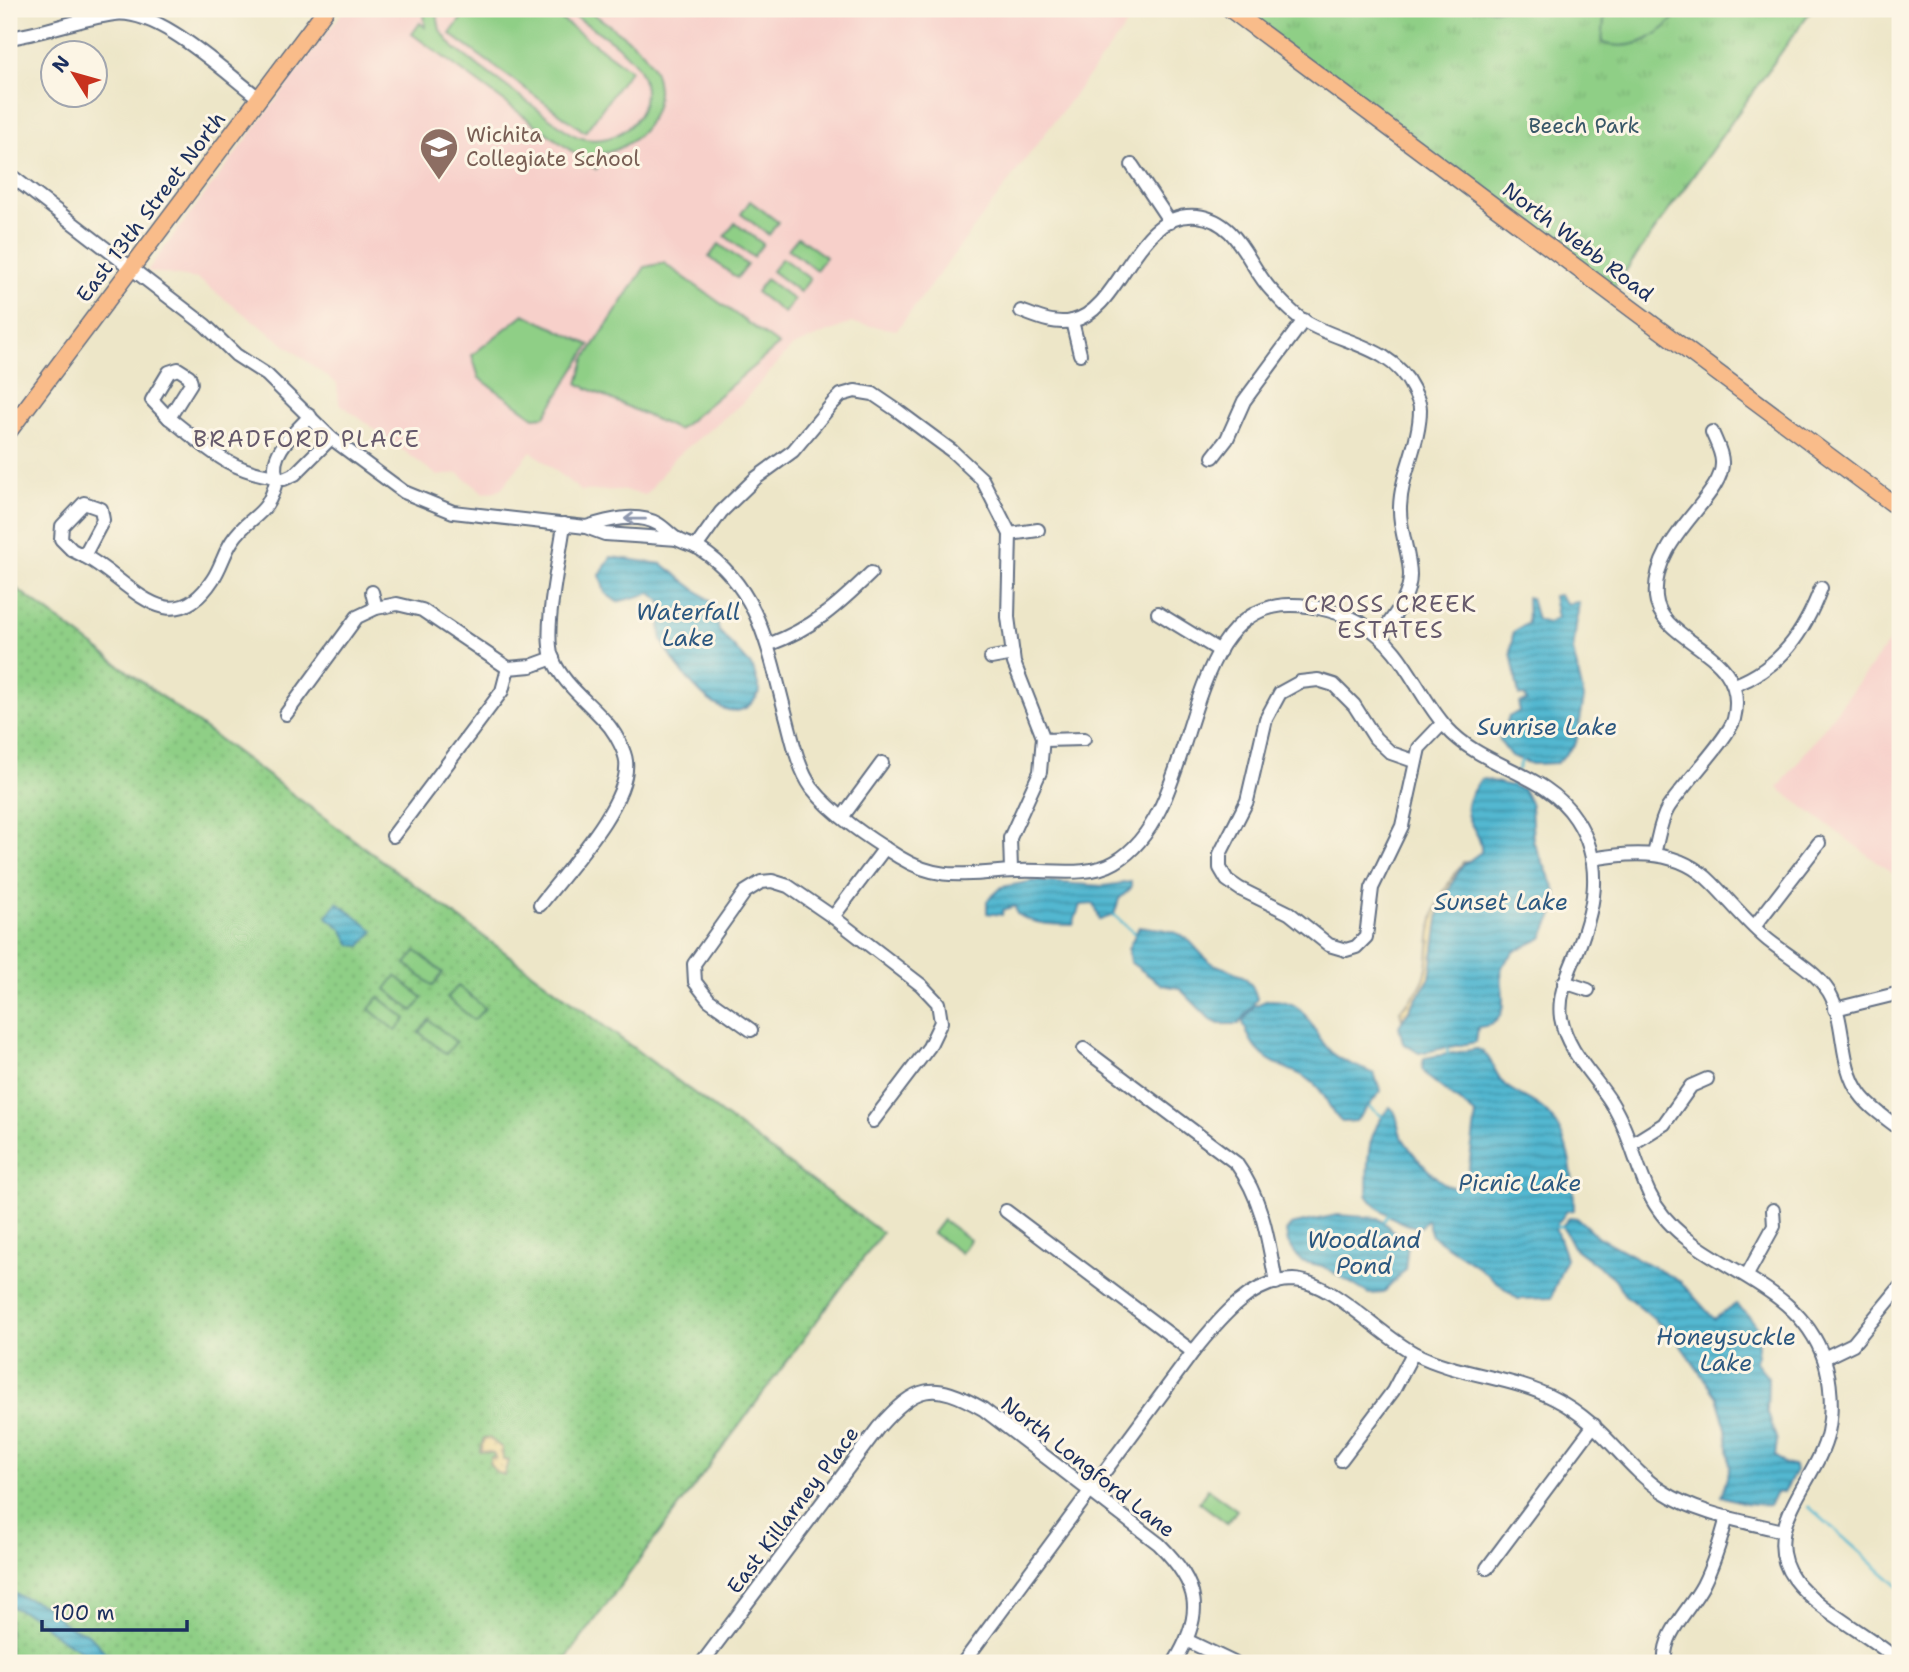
<svg xmlns="http://www.w3.org/2000/svg" width="1909" height="1672" font-family="'Shantell Sans',sans-serif">
<style>
.built{fill:#f7d0ca}
.grass{fill:url(#grass-dots);stroke:#557f72;stroke-width:2}
.sand{fill:url(#sand-dots);stroke:#84847e;stroke-width:2}
.park{fill:url(#park-tufts);stroke:#557f72;stroke-width:2}
.pitch{fill:#8fcf86;stroke:#557f72;stroke-width:2}
.water{fill:url(#water-rules);stroke:#367397;stroke-width:2}
.lines{fill:none;stroke-linecap:round;stroke-linejoin:round}
.stream{stroke:#52b7d0;stroke-width:2.5}
.minor-casing{stroke:#646f83;stroke-width:16}
.major-casing{stroke:#646f83;stroke-width:19}
.minor{stroke:#fff;stroke-width:12}
.major{stroke:#f9bc8a;stroke-width:16}
.oneway{stroke:#8d97ae}
.labels{text-anchor:middle;dominant-baseline:central;stroke-width:6;stroke-linejoin:round;paint-order:stroke}
.park-label{font-size:21px;fill:#385768;stroke:#fcf5e5}
.education-label{font-size:21px;fill:#785e54;stroke:#fcf5e5;text-anchor:start}
.street-label{font-size:21px;fill:#1b2f5e;stroke:#fcf5e5}
.neighbourhood-label{font-size:23px;letter-spacing:2px;fill:#665a6c;stroke:#fcf5e5}
.water-label{font-size:23px;font-style:italic;fill:#2c5880;stroke:#fcf5e5}
</style>
<defs>
<pattern id="grass-dots" width="8" height="8" patternUnits="userSpaceOnUse" patternTransform="scale(1.75)"><rect width="8" height="8" fill="#8fcf86"/><path d="M2 2h.1M6 6h.1" fill="none" stroke="#7bb276" stroke-width="1.8" stroke-linecap="round"/></pattern>
<pattern id="sand-dots" width="8" height="8" patternUnits="userSpaceOnUse" patternTransform="scale(1.75)"><rect width="8" height="8" fill="#eeda9e"/><path d="M2 2h.1M6 6h.1" fill="none" stroke="#ccbb8a" stroke-width="1.8" stroke-linecap="round"/></pattern>
<pattern id="park-tufts" width="24" height="20" patternUnits="userSpaceOnUse" patternTransform="scale(1.75)"><rect width="24" height="20" fill="#8fcf86"/><path d="M3 7l-1-3M5 7V3M7 7l1-3M15 17l-1-3M17 17v-4M19 17l1-3" fill="none" stroke="#7bb276"/></pattern>
<pattern id="water-rules" width="6" height="5" patternUnits="userSpaceOnUse" patternTransform="scale(1.75)"><rect width="6" height="5" fill="#52b7d0"/><path d="M0 2.5h6" fill="none" stroke="#4395ac"/></pattern>
</defs>
<rect width="100%" height="100%" fill="#fcf5e5"/>
<filter id="ink" filterUnits="userSpaceOnUse"><feTurbulence type="fractalNoise" baseFrequency=".0143" numOctaves="2"/><feDisplacementMap in="SourceGraphic" scale="14" xChannelSelector="R" yChannelSelector="G"/><feConvolveMatrix kernelMatrix="1 2 1 2 8 2 1 2 1" color-interpolation-filters="sRGB"/></filter>
<filter id="wash" filterUnits="userSpaceOnUse"><feTurbulence type="fractalNoise" baseFrequency=".00686" numOctaves="4" result="noise"/><feDisplacementMap in="SourceGraphic" scale="28" xChannelSelector="R" yChannelSelector="G"/><feGaussianBlur stdDeviation="1.57" result="paint"/><feColorMatrix in="noise" values="0 0 0 0 0 0 0 0 0 0 0 0 0 0 0 0 0 1.4 0 .05"/><feComposite in="paint" operator="in"/></filter>
<g filter="url(#wash)">
<rect width="100%" height="100%" fill="#ede6c8"/>
<!-- built -->
<g class="built">
<path d="M345,9H1139L897,330L851,323L793,346L740,405L673,459L646,495L621,490L581,491L531,451L500,490L484,493L458,473L438,476L339,403L337,384L198,279L147,271Z"/>
<path d="M1900,628V879L1778,788Z"/>
</g>
<!-- grass -->
<path class="grass" d="M9,583L882,1233L563,1663H9Z"/>
<!-- sand -->
<g class="sand">
<path d="M1463,862H1468L1462,866L1430,978L1402,1020L1400,1010C1440,973 1422,961 1434,915C1439,895 1452,879 1463,862Z"/>
<path d="M484,1438H489L502,1448L503,1460L508,1461L504,1475L497,1473L489,1463L491,1457L496,1458L493,1453L480,1451Z"/>
</g>
<!-- park -->
<path class="park" d="M1234,9H1812L1610,293Z"/>
<!-- pitch -->
<g class="pitch">
<path d="M424,9H436L440,30L454,48L570,133C610,156 661,116 640,71C629,48 585,24 564,9C591,9 592,13 613,28C624,37 638,44 646,56C676,97 646,147 600,154L604,158L596,169L412,34L420,23L425,27Z"/>
<path d="M468,9H547L630,70L585,132L450,34Z"/>
<path d="M1605,9H1681C1663,35 1634,53 1602,43Z"/>
<path d="M750,201L778,222L769,235L741,214Z"/>
<path d="M735,223L763,244L753,257L725,236Z"/>
<path d="M798,237L826,257L816,270L788,249Z"/>
<path d="M719,244L747,265L737,278L709,257Z"/>
<path d="M782,258L810,279L800,292L772,271Z"/>
<path d="M664,263L779,345L678,430L578,384L585,359L645,267Z"/>
<path d="M766,279L794,300L784,313L756,292Z"/>
<path d="M524,314L590,345L545,416L534,417L479,378L472,355Z"/>
<path d="M416,951L443,973L433,986L406,964Z"/>
<path d="M396,976L423,998L413,1011L386,989Z"/>
<path d="M458,986L485,1008L474,1020L447,998Z"/>
<path d="M379,997L406,1019L396,1031L369,1009Z"/>
<path d="M429,1020L456,1042L446,1054L419,1032Z"/>
<path d="M943,1220L970,1240L961,1253L933,1233Z"/>
<path d="M1208,1489L1237,1510L1227,1523L1199,1502Z"/>
</g>
<!-- water -->
<g class="water">
<path d="M611,557L662,564L709,600L715,610L719,631L753,668L760,691C732,746 679,672 664,644C656,630 664,616 661,602L651,593L617,602L605,593L600,575Z"/>
<path d="M1559,595L1567,604L1579,602L1573,651L1584,698L1576,743L1557,763L1532,764L1511,756L1499,740L1509,717L1519,711V703L1527,701L1524,696H1519L1511,652L1513,632L1528,623L1527,597L1531,598L1537,620L1548,623L1557,618L1553,596Z"/>
<path d="M1484,779L1523,789L1531,805L1533,841L1556,891L1558,904L1542,938L1515,951L1502,966C1497,984 1518,1024 1478,1027L1476,1042L1419,1053L1403,1043L1399,1026L1430,978L1440,905L1462,866L1481,852C1483,833 1461,821 1468,801C1470,794 1476,787 1480,780Z"/>
<path d="M1034,881L1103,886L1131,882V888L1119,899L1114,915L1100,920L1094,904L1080,905L1073,925C1052,925 1035,925 1017,914L1015,906L1003,910L1002,915L987,913V901L1002,887Z"/>
<path d="M337,902L374,931L361,946L351,945L342,929L327,917Z"/>
<path d="M1139,927C1154,928 1174,929 1186,938C1197,946 1202,959 1214,964C1235,973 1251,973 1257,999L1239,1024H1219L1211,1020L1179,988L1162,985L1130,962L1128,949Z"/>
<path d="M1268,1000C1311,998 1309,1032 1331,1052C1343,1063 1360,1067 1374,1074L1381,1091L1356,1121L1342,1122C1330,1113 1329,1101 1320,1090C1297,1061 1260,1076 1243,1022L1254,1006Z"/>
<path d="M1477,1049C1494,1056 1493,1075 1506,1086C1518,1095 1532,1100 1543,1109C1570,1132 1574,1178 1574,1210L1567,1211L1555,1227L1566,1258L1551,1298L1518,1299L1474,1264L1432,1236L1427,1220L1420,1227C1403,1226 1377,1211 1367,1195C1368,1158 1365,1135 1390,1107C1400,1114 1396,1127 1402,1137C1411,1152 1438,1186 1456,1188L1467,1182L1476,1115L1428,1077L1422,1069L1424,1058Z"/>
<path d="M1337,1215L1378,1218L1408,1244L1405,1270L1383,1293L1369,1294L1322,1266L1301,1261L1288,1243L1286,1231L1291,1225Z"/>
<path d="M1570,1217L1577,1218L1598,1237L1681,1282L1714,1319L1736,1304C1763,1328 1760,1328 1756,1362L1768,1377L1767,1410L1777,1441L1775,1456L1784,1464L1794,1466L1795,1473L1784,1492L1776,1493L1769,1505L1745,1503L1721,1496L1730,1468L1726,1428L1717,1397L1674,1336L1624,1294L1615,1279L1573,1247L1562,1226Z"/>
<path d="M9,1587L15,1594L44,1605L69,1627L86,1632L106,1653L130,1663H101L60,1638L33,1616L9,1606Z"/>
</g>
<g class="lines">
<!-- stream -->
<g class="stream">
<path d="M1518,770L1522,760"/>
<path d="M1512,785L1515,776"/>
<path d="M1114,915L1134,933"/>
<path d="M1447,1048L1448,1054"/>
<path d="M1369,1107L1382,1116"/>
<path d="M1384,1221L1389,1214"/>
<path d="M1555,1227L1562,1226"/>
<path d="M1808,1506L1900,1588"/>
</g>
</g>
</g>
<g filter="url(#ink)">
<g class="lines">
<!-- minor casing -->
<g class="minor-casing">
<g id="minor">
<path d="M9,38C44,33 78,19 114,14C159,8 223,71 259,98"/>
<path d="M1132,165L1170,222"/>
<path d="M9,174L205,325L236,355L267,375L331,438L404,492L453,512L586,527L605,534L678,539"/>
<path d="M1021,311C1037,317 1054,325 1072,321C1122,310 1135,210 1197,216C1240,221 1247,266 1273,292C1282,302 1293,314 1304,321C1342,344 1392,345 1413,389C1416,396 1420,402 1420,409C1420,444 1401,473 1400,507C1399,531 1410,553 1410,575C1410,599 1392,618 1380,636"/>
<path d="M1072,321L1080,354"/>
<path d="M178,369L189,376L191,383L169,418L152,400L169,372Z"/>
<path d="M310,416C296,431 267,455 277,477L284,479L295,474L331,438"/>
<path d="M1213,457L1227,439L1244,401L1304,320"/>
<path d="M84,503L101,509L103,520L84,556L72,550L61,539L62,526Z"/>
<path d="M586,527C608,520 636,512 658,524C665,528 670,535 677,539C684,543 693,545 700,549C761,588 769,654 787,719C793,742 798,768 812,788C833,815 870,839 899,857C943,884 970,872 1017,871C1047,869 1088,878 1115,862C1204,811 1177,603 1292,605C1315,605 1343,613 1363,624C1405,649 1416,694 1447,728C1484,769 1545,771 1576,819C1606,865 1594,912 1574,959C1566,978 1558,998 1561,1018C1567,1052 1594,1075 1611,1102C1629,1131 1635,1163 1649,1193C1685,1270 1794,1271 1824,1359C1831,1380 1833,1409 1828,1432C1818,1481 1757,1528 1794,1579C1816,1609 1870,1635 1900,1662"/>
<path d="M1010,534L1038,530"/>
<path d="M696,547L721,512L756,478L793,451L833,403L841,395L855,391L873,394L898,411L952,451L982,479L1010,534L1008,617L1014,663L1043,737L1040,772L1010,838L1011,870"/>
<path d="M84,556C126,576 169,647 213,579C221,567 224,553 232,541C251,512 268,520 277,477C227,471 207,447 169,418"/>
<path d="M372,592L376,608"/>
<path d="M1158,613L1220,651"/>
<path d="M768,645C813,628 837,606 871,573"/>
<path d="M991,658L1013,654"/>
<path d="M1735,685C1781,667 1804,633 1821,588"/>
<path d="M286,714L357,617L376,608L397,604L422,610L508,668L531,666L553,658"/>
<path d="M1043,740L1084,739"/>
<path d="M1414,761L1391,753L1375,738L1354,705L1334,685L1318,680L1300,682L1280,693L1266,719L1247,801L1220,854V868L1227,880L1240,889L1289,913L1329,945L1346,950L1356,947L1366,937L1372,888L1402,826L1419,748L1442,724"/>
<path d="M843,816L882,763"/>
<path d="M393,836L502,691L508,668"/>
<path d="M1654,854C1658,840 1660,821 1668,808C1681,787 1729,738 1734,719C1751,650 1660,645 1656,597C1651,537 1724,498 1722,462C1722,452 1716,442 1712,432"/>
<path d="M1592,859C1635,851 1679,849 1712,883C1731,902 1747,923 1768,940C1788,956 1815,970 1829,992C1847,1023 1838,1064 1860,1094C1870,1108 1886,1118 1900,1129"/>
<path d="M540,905C565,872 631,803 626,761C625,751 616,735 610,727C592,704 562,685 552,657C543,629 560,557 564,524"/>
<path d="M833,917L885,848"/>
<path d="M1754,927L1819,843"/>
<path d="M1564,982L1588,990"/>
<path d="M1835,1009L1900,993"/>
<path d="M751,1030L709,1000L695,982L694,964L745,892L761,882L772,881L788,886L833,917L921,985L938,1003L941,1022L929,1047L873,1121"/>
<path d="M1084,1049L1236,1163C1263,1200 1268,1239 1276,1283"/>
<path d="M1632,1144L1664,1124L1691,1086L1707,1079"/>
<path d="M1006,1211L1193,1352"/>
<path d="M1747,1275L1774,1226L1773,1210"/>
<path d="M1824,1358L1853,1344L1900,1287"/>
<path d="M1341,1460L1393,1391L1413,1353"/>
<path d="M1487,1568L1594,1425"/>
<path d="M1188,1641L1234,1663"/>
<path d="M702,1663L878,1428C916,1385 932,1380 983,1409L1159,1544C1200,1585 1205,1613 1174,1663"/>
<path d="M963,1663L1193,1352C1218,1321 1249,1280 1293,1280C1332,1281 1379,1335 1414,1353C1458,1376 1511,1376 1555,1399C1603,1423 1623,1465 1662,1491C1697,1514 1743,1521 1783,1531"/>
<path d="M1665,1663C1662,1633 1690,1610 1703,1585C1714,1563 1721,1540 1727,1517"/>
</g>
</g>
<!-- major casing -->
<g class="major-casing">
<g id="major">
<path d="M1230,9L1900,509"/>
<path d="M9,431L326,9"/>
</g>
</g>
<!-- minor -->
<use href="#minor" class="minor"/>
<!-- major -->
<use href="#major" class="major"/>
</g>
<!-- one-way arrows -->
<defs><path id="oneway-shaft" d="M-6 0H5M1.5-3L5.5 0L1.5 3" fill="none" stroke-width="1.6" stroke-linecap="round" stroke-linejoin="round" transform="scale(1.75)"/></defs>
<use class="oneway" href="#oneway-shaft" transform="translate(635 519) rotate(-179)"/>
</g>
<!-- icons -->
<defs>
<g id="school-pin" transform="scale(2.0125)"><path d="M0 17L-7.5 6A9.5 9.5 0 1 1 7.5 6Z" fill="#8d6e63" stroke="#fcf5e5"/><path d="M0-5L7-2L0 1L-7-2ZM-4 1L0 2.5L4 1V4Q0 6-4 4Z" fill="#fff"/></g>
</defs>
<g fill-rule="evenodd">
<use href="#school-pin" x="439" y="147"/>
</g>
<g class="labels">
<!-- park labels -->
<g class="park-label">
<text x="1584" y="126">Beech Park</text>
</g>
<!-- education labels -->
<g class="education-label">
<text x="466" y="135">Wichita<tspan x="466" dy="24">Collegiate School</tspan></text>
</g>
<!-- street labels -->
<g class="street-label">
<text transform="translate(151 207) rotate(-53)">East 13th Street North</text>
<text transform="translate(1578 242) rotate(37)">North Webb Road</text>
<text transform="translate(1088 1467) rotate(38)">North Longford Lane</text>
<text transform="translate(793 1510) rotate(-53)">East Killarney Place</text>
</g>
<!-- neighbourhood labels -->
<g class="neighbourhood-label">
<text x="307" y="439">BRADFORD PLACE</text>
<text x="1391" y="604">CROSS CREEK<tspan x="1391" dy="26">ESTATES</tspan></text>
</g>
<!-- water labels -->
<g class="water-label">
<text x="688" y="612">Waterfall<tspan x="688" dy="26">Lake</tspan></text>
<text x="1547" y="727">Sunrise Lake</text>
<text x="1501" y="902">Sunset Lake</text>
<text x="1520" y="1183">Picnic Lake</text>
<text x="1364" y="1240">Woodland<tspan x="1364" dy="26">Pond</tspan></text>
<text x="1726" y="1337">Honeysuckle<tspan x="1726" dy="26">Lake</tspan></text>
</g>
</g>
<!-- margin -->
<rect width="1909" height="1672" fill="none" stroke="#fcf5e5" stroke-width="35"/>
<!-- north arrow -->
<g transform="translate(74 74) rotate(307)"><circle r="33" fill="#fcf5e5" stroke="#a2a6af" stroke-width="2"/>
<path d="M0-5L12 26L0 18L-12 26Z" fill="#c8321e"/>
<text y="-10" font-size="19" font-weight="bold" text-anchor="middle" fill="#1b2f5e">N</text>
</g>
<!-- scale -->
<path d="M42 1620v10h145v-10" fill="none" stroke="#1b2f5e" stroke-width="3.5"/>
<text x="52" y="1620" font-size="21" fill="#1b2f5e" stroke="#fcf5e5" stroke-width="5" paint-order="stroke">100 m</text>
</svg>
